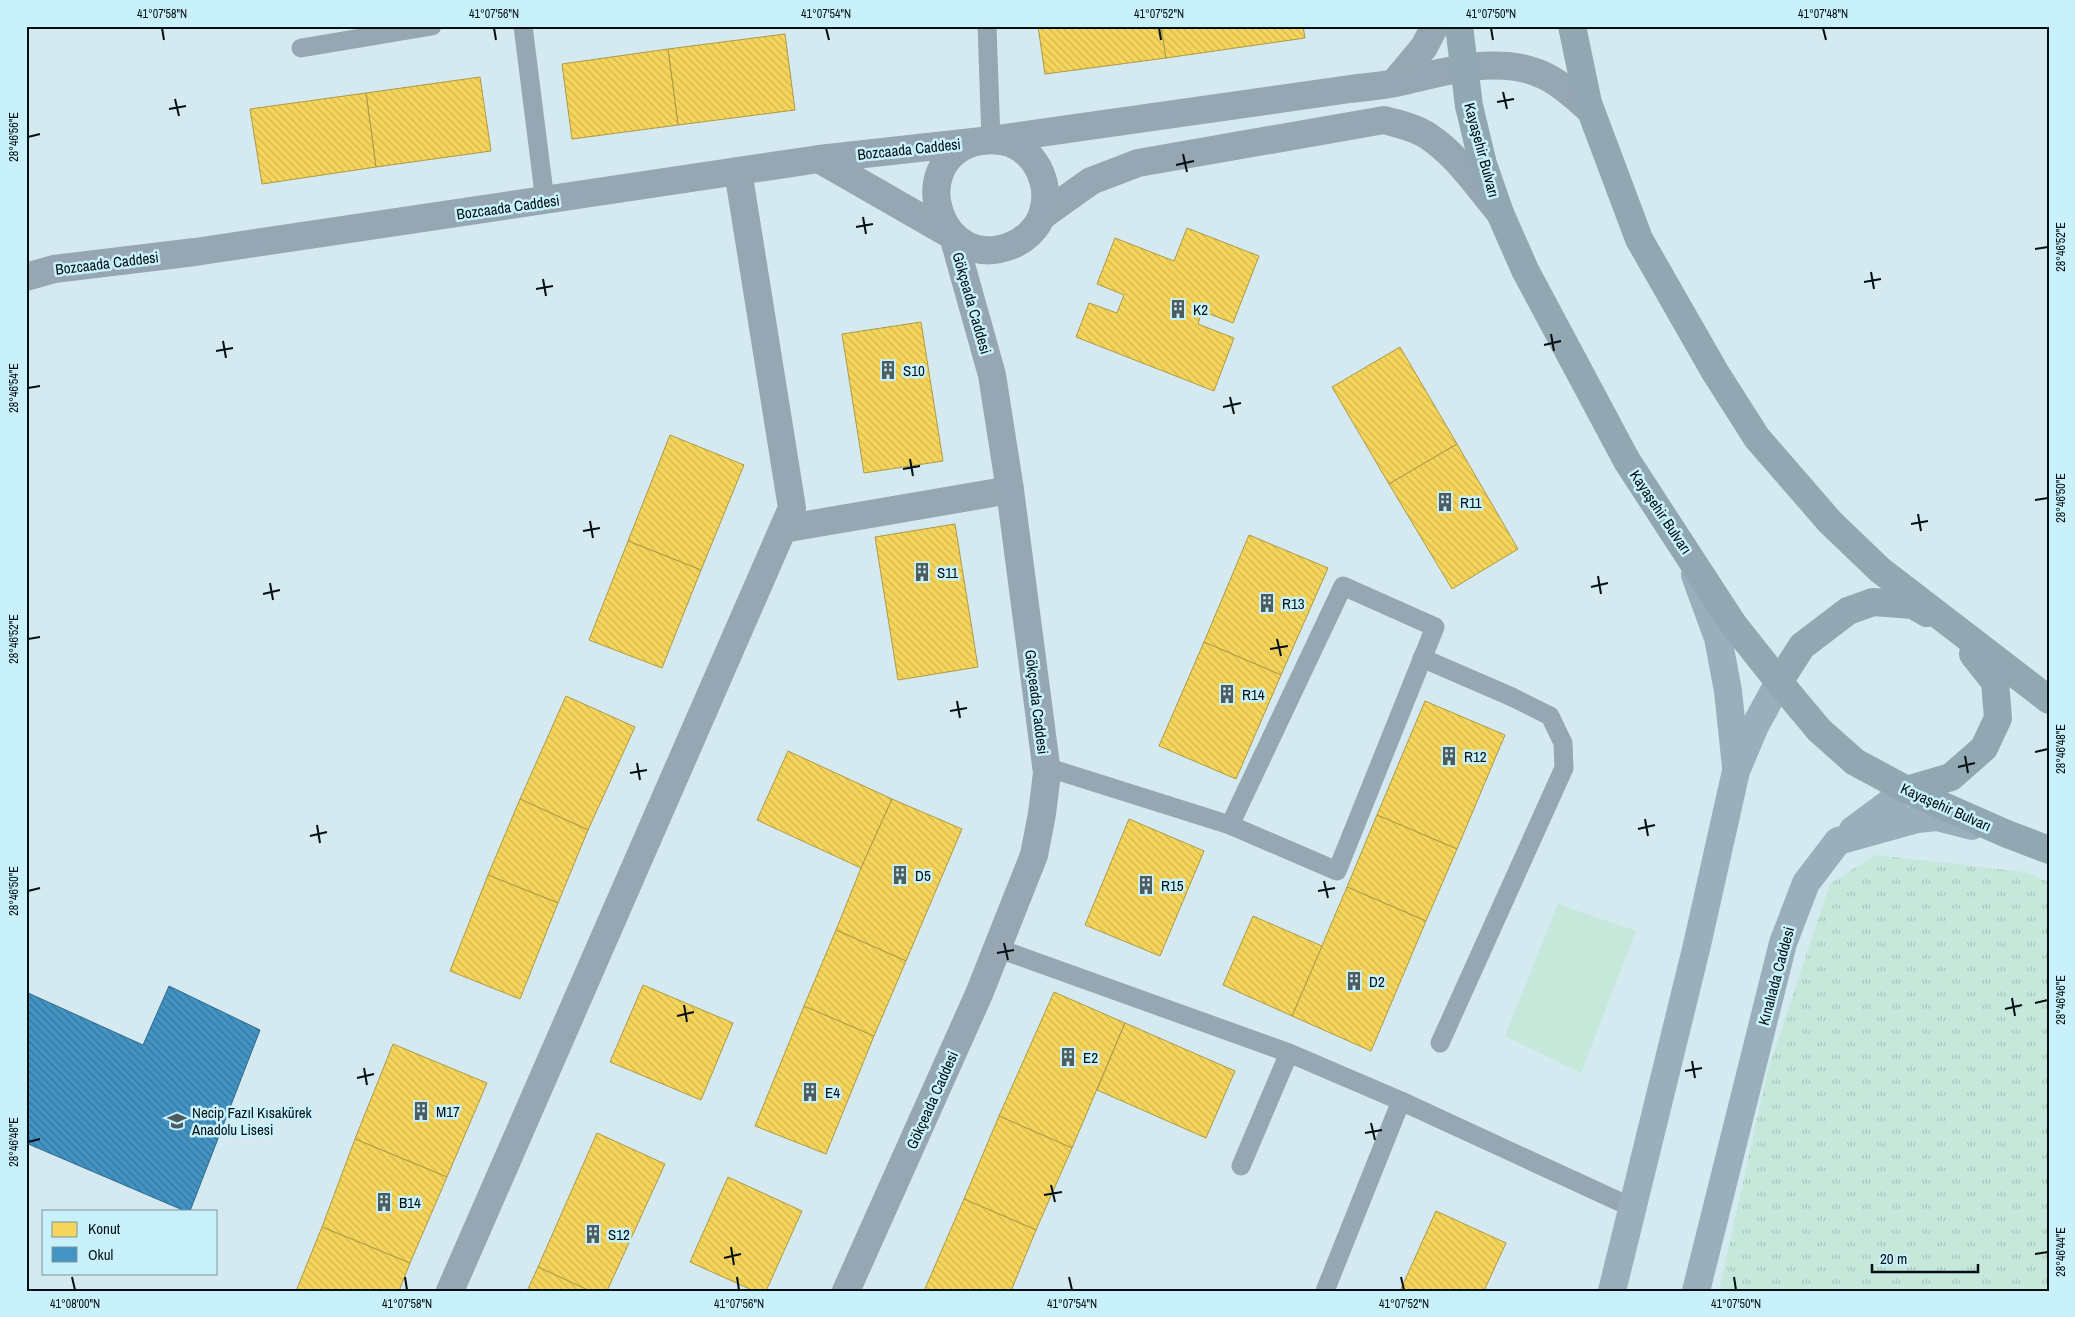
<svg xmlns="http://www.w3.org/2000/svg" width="2075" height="1317" font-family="'Archivo Narrow',sans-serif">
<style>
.grass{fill:url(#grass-tufts)}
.pitch{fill:#c5e8db}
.homes{fill:url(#homes-back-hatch);stroke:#ad9a46}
.schools{fill:url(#schools-back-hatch);stroke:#306b8e}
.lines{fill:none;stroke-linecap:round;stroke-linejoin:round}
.service{stroke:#96a7b3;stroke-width:19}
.minor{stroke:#96a7b3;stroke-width:28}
.tertiary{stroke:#96a7b3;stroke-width:28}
.secondary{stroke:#9aafbb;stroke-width:28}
.primary{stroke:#91a8b3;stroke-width:28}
.ticks{fill:none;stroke:#030f12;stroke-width:2}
.labels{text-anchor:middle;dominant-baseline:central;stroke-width:5;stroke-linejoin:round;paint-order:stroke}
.street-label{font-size:15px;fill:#030f12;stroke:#c9f1fb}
.poi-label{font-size:15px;fill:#030f12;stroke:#c9f1fb;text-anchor:start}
.neatline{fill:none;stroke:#030f12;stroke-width:2}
.ticks-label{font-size:12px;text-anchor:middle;fill:#030f12}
</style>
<defs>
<pattern id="grass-tufts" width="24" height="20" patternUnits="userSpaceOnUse" patternTransform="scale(1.25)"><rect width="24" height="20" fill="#c5e8db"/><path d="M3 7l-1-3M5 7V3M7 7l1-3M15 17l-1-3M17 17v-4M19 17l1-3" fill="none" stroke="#a8c6bb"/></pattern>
<pattern id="homes-back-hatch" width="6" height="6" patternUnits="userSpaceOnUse" patternTransform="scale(1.25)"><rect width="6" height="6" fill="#f6d55c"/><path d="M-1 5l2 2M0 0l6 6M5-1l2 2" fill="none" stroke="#d1b64f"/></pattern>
<pattern id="schools-back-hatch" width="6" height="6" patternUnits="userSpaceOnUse" patternTransform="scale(1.25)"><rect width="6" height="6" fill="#4393c3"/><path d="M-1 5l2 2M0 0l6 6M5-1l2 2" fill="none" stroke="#36769d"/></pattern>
</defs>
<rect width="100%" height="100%" fill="#d4eaf0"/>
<!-- grass -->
<path class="grass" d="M1875,855L2025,872L2049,882V1291H1719L1767,1073L1830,884Z"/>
<!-- pitch -->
<path class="pitch" d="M1558,904L1636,931L1581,1073L1505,1036Z"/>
<!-- homes -->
<g class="homes">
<path d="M1038,26H1161L1166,58L1045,74Z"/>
<path d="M1161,26H1303L1305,38L1166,58Z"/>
<path d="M785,34L795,110L678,125L668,49Z"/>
<path d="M668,49L678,125L572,139L562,64Z"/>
<path d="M480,77L491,151L376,167L366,93Z"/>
<path d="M366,93L376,167L262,184L250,109Z"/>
<path d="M1187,228L1259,256L1233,323L1202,311L1198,324L1234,338L1214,391L1076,337L1089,303L1117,313L1124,295L1097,284L1115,238L1174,261Z"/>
<path d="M921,322L943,461L864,473L842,334Z"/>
<path d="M1400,347L1457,444L1389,484L1332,387Z"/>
<path d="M670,435L744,465L701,570L628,541Z"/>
<path d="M1457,444L1518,549L1452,589L1389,484Z"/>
<path d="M955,524L978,667L898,680L875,537Z"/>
<path d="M1249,535L1328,568L1281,675L1204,642Z"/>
<path d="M628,541L701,570L662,668L589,640Z"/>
<path d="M1204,642L1281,675L1236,779L1159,746Z"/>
<path d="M566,696L635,727L588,830L520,799Z"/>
<path d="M1425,701L1505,735L1457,849L1377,815Z"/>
<path d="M788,751L892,799L861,868L757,820Z"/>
<path d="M520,799L588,830L558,903L488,875Z"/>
<path d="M892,799L962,829L906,961L836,930L861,868Z"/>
<path d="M1377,815L1457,849L1426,921L1347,887Z"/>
<path d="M1129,819L1204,851L1160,956L1085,925Z"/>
<path d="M488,875L558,903L520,999L450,971Z"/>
<path d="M1347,887L1426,921L1371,1051L1292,1016Z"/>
<path d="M1253,916L1322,946L1292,1016L1223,985Z"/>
<path d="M836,930L906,961L874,1036L804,1006Z"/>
<path d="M643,985L733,1023L701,1100L610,1062Z"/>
<path d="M1054,992L1125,1023L1072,1148L999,1116Z"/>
<path d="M804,1006L874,1036L826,1154L755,1126Z"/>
<path d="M1125,1023L1235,1071L1206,1138L1097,1090Z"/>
<path d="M393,1044L487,1083L447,1177L355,1139Z"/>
<path d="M999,1116L1072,1148L1036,1230L964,1199Z"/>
<path d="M597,1133L665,1164L607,1291H590L538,1267Z"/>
<path d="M355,1139L447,1177L410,1263L322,1227Z"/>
<path d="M728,1177L802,1211L766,1291H754L690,1262Z"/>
<path d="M964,1199L1036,1230L1011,1291H924Z"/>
<path d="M1436,1211L1506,1243L1484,1291H1400Z"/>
<path d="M322,1227L410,1263L399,1291H296Z"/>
<path d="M538,1267L590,1291H527Z"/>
</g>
<!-- schools -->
<path class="schools" d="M169,986L260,1030L190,1211H185L26,1143V992L143,1045Z"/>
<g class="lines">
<!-- service -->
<g class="service">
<path d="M523,26L545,201"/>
<path d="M987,26L991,140"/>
<path d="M301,48L432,26"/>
<path d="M1422,658L1512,697L1550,716L1563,743L1564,768L1440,1043"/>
<path d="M1046,767L1230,825L1337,871L1435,627L1343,586L1230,825"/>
<path d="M997,948L1289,1053L1401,1101L1631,1207"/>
<path d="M1241,1166L1289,1053"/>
<path d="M1325,1291L1401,1101"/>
</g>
<!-- minor -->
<g class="minor">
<path d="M783,529L1010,490"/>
<path d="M450,1291L792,508L738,171"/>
</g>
<!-- tertiary -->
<g class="tertiary">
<path d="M1394,83L1424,47L1435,26"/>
<path d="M819,159L953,236L992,375L1010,490L1047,773L1042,814L1034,855L979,994L846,1291"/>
<path d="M1042,216L1091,181L1138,163L1384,120C1398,124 1415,127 1428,136C1457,155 1478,187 1500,213"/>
<path d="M26,277L54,269L195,252L819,159L991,140C997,141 1004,141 1010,143C1038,154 1052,187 1042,215C1037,229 1024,241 1010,246C941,273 905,166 972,143C978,141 985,141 991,140L1350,89C1365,87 1381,86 1395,83C1443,73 1498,53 1545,76C1562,84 1576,98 1590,110"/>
</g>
<!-- secondary -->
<g class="secondary">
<path d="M1695,575L1718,638L1728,691L1736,767"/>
<path d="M1853,830L1907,790"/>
<path d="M1612,1291L1697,945L1736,771L1755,726L1779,682"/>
<path d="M1696,1291L1783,943L1806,883L1838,841L1917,819L1937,817L1972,826"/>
</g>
<!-- primary -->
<g class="primary">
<path d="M1459,26L1469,106L1483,164L1500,213L1525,270L1627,461L1733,624L1779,682L1819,730L1855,762L1907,790L2007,834L2049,850"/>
<path d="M1572,26L1588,103L1639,239L1715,372L1757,438L1830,522L1880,570L2049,700"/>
<path d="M1779,682L1802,646L1848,611L1873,602L1913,605L1927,613"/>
<path d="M1907,790L1951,777L1984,748L1998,718L1995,682L1973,654"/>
</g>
</g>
<!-- ticks -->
<path class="ticks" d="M162,28L164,40M494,28L496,40M826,28L829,40M1159,28L1161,40M1491,28L1493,40M1823,28L1826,40M1503,92L1507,109M175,99L179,116M1497,102L1514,99M169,109L186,106M28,137L40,134M1183,154L1187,172M1176,165L1194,161M863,217L866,234M856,227L873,224M2035,249L2048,247M1871,272L1874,289M543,279L546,296M1864,282L1881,279M536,289L553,286M1551,334L1554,351M223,341L226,358M1544,345L1561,341M216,351L233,348M28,388L40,386M1230,397L1234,414M1223,407L1241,403M910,459L913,476M903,469L920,466M2035,500L2048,498M1918,514L1921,531M590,521L593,538M1911,524L1928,521M583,531L600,528M1598,576L1601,594M270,583L273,600M1591,587L1608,583M263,594L280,590M28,639L40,637M1277,639L1281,656M1270,649L1288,646M957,701L960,718M950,711L967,708M2035,752L2048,749M1965,756L1968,773M637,763L640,780M1958,767L1975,763M630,773L647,770M1645,819L1648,836M317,825L320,843M1638,829L1655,825M310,836L327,832M1324,881L1328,898M28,891L40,888M1318,891L1335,888M1004,943L1008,960M997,953L1014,950M2012,998L2015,1016M2035,1003L2048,1000M684,1005L687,1022M2005,1009L2022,1005M677,1016L694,1012M1692,1061L1695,1078M364,1068L367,1085M1685,1071L1702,1068M357,1078L374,1074M1371,1123L1375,1140M1365,1133L1382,1130M28,1142L40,1139M1051,1185L1055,1202M1044,1195L1062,1192M731,1247L734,1265M2035,1254L2048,1252M724,1258L741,1254M72,1277L75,1290M405,1277L407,1290M737,1277L739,1290M1069,1277L1072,1290M1401,1277L1404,1290M1734,1277L1736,1290"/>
<!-- icons -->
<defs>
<g id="building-bare" transform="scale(1.5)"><path d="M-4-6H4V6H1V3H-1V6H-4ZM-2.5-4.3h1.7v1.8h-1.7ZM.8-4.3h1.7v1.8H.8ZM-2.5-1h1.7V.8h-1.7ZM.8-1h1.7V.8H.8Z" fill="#4c5c60" stroke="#c9f1fb" stroke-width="2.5" paint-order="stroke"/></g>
<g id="school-bare" transform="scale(1.5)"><path d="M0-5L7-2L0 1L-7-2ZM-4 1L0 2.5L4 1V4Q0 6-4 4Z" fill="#4c5c60" stroke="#c9f1fb" stroke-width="2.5" paint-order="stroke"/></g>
</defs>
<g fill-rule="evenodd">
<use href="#building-bare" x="1178" y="309"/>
<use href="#building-bare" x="888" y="370"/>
<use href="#building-bare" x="1445" y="502"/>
<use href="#building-bare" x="922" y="572"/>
<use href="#building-bare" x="1267" y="603"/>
<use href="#building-bare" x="1227" y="694"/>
<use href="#building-bare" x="1449" y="756"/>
<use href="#building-bare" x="900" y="875"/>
<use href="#building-bare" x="1146" y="885"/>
<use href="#building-bare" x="1354" y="981"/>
<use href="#building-bare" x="1068" y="1057"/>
<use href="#building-bare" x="810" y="1092"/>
<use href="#building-bare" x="421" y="1111"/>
<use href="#school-bare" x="177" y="1121"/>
<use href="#building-bare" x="384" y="1202"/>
<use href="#building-bare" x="593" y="1234"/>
</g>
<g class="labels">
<!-- street labels -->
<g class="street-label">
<text transform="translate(909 149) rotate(-6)">Bozcaada Caddesi</text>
<text transform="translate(1482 150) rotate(75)">Kayaşehir Bulvarı</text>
<text transform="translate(508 207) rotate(-8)">Bozcaada Caddesi</text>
<text transform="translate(107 263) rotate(-7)">Bozcaada Caddesi</text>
<text transform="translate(972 303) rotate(74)">Gökçeada Caddesi</text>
<text transform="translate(1661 512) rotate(56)">Kayaşehir Bulvarı</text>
<text transform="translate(1037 702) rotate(83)">Gökçeada Caddesi</text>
<text transform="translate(1946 807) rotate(24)">Kayaşehir Bulvarı</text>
<text transform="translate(1776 976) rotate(-75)">Kınalıada Caddesi</text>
<text transform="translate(932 1100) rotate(-66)">Gökçeada Caddesi</text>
</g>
<!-- poi labels -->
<g class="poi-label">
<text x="1193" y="309">K2</text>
<text x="903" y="370">S10</text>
<text x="1460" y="502">R11</text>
<text x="937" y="572">S11</text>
<text x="1282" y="603">R13</text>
<text x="1242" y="694">R14</text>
<text x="1464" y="756">R12</text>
<text x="915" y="875">D5</text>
<text x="1161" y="885">R15</text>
<text x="1369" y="981">D2</text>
<text x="1083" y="1057">E2</text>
<text x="825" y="1092">E4</text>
<text x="436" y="1111">M17</text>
<text x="192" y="1112">Necip Fazıl Kısakürek<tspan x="192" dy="17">Anadolu Lisesi</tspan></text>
<text x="399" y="1202">B14</text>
<text x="608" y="1234">S12</text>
</g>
</g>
<!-- border -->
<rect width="2075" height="1317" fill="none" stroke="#c9f1fb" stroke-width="55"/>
<!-- legend -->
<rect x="42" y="1210" width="175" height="65" fill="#c9f1fb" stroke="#7a979e"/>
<rect x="52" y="1222" width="25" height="15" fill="#f6d55c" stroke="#7a979e"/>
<text x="88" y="1234" font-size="15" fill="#030f12">Konut</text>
<rect x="52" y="1247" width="25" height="15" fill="#4393c3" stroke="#7a979e"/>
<text x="88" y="1260" font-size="15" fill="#030f12">Okul</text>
<!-- scale -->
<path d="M1872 1264v8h106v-8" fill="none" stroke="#030f12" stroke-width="2.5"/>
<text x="1880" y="1264" font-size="15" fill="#030f12" stroke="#c9f1fb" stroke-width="4" paint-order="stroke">20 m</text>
<rect x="28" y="28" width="2020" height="1262" class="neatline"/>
<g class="ticks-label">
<text x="162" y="18">41°07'58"N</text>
<text x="494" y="18">41°07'56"N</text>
<text x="826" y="18">41°07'54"N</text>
<text x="1159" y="18">41°07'52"N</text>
<text x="1491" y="18">41°07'50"N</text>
<text x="1823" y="18">41°07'48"N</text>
<text transform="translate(14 137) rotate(-90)" y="4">28°46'56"E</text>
<text transform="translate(2061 247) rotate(-90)" y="4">28°46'52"E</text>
<text transform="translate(14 388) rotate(-90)" y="4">28°46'54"E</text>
<text transform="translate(2061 498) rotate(-90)" y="4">28°46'50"E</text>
<text transform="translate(14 639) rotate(-90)" y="4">28°46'52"E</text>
<text transform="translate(2061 749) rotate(-90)" y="4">28°46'48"E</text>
<text transform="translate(14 891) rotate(-90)" y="4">28°46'50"E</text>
<text transform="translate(2061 1000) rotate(-90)" y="4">28°46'46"E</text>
<text transform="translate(14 1142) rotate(-90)" y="4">28°46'48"E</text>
<text transform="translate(2061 1252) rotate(-90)" y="4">28°46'44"E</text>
<text x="75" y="1308">41°08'00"N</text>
<text x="407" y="1308">41°07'58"N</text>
<text x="739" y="1308">41°07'56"N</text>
<text x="1072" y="1308">41°07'54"N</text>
<text x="1404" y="1308">41°07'52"N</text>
<text x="1736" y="1308">41°07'50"N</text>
</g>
</svg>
